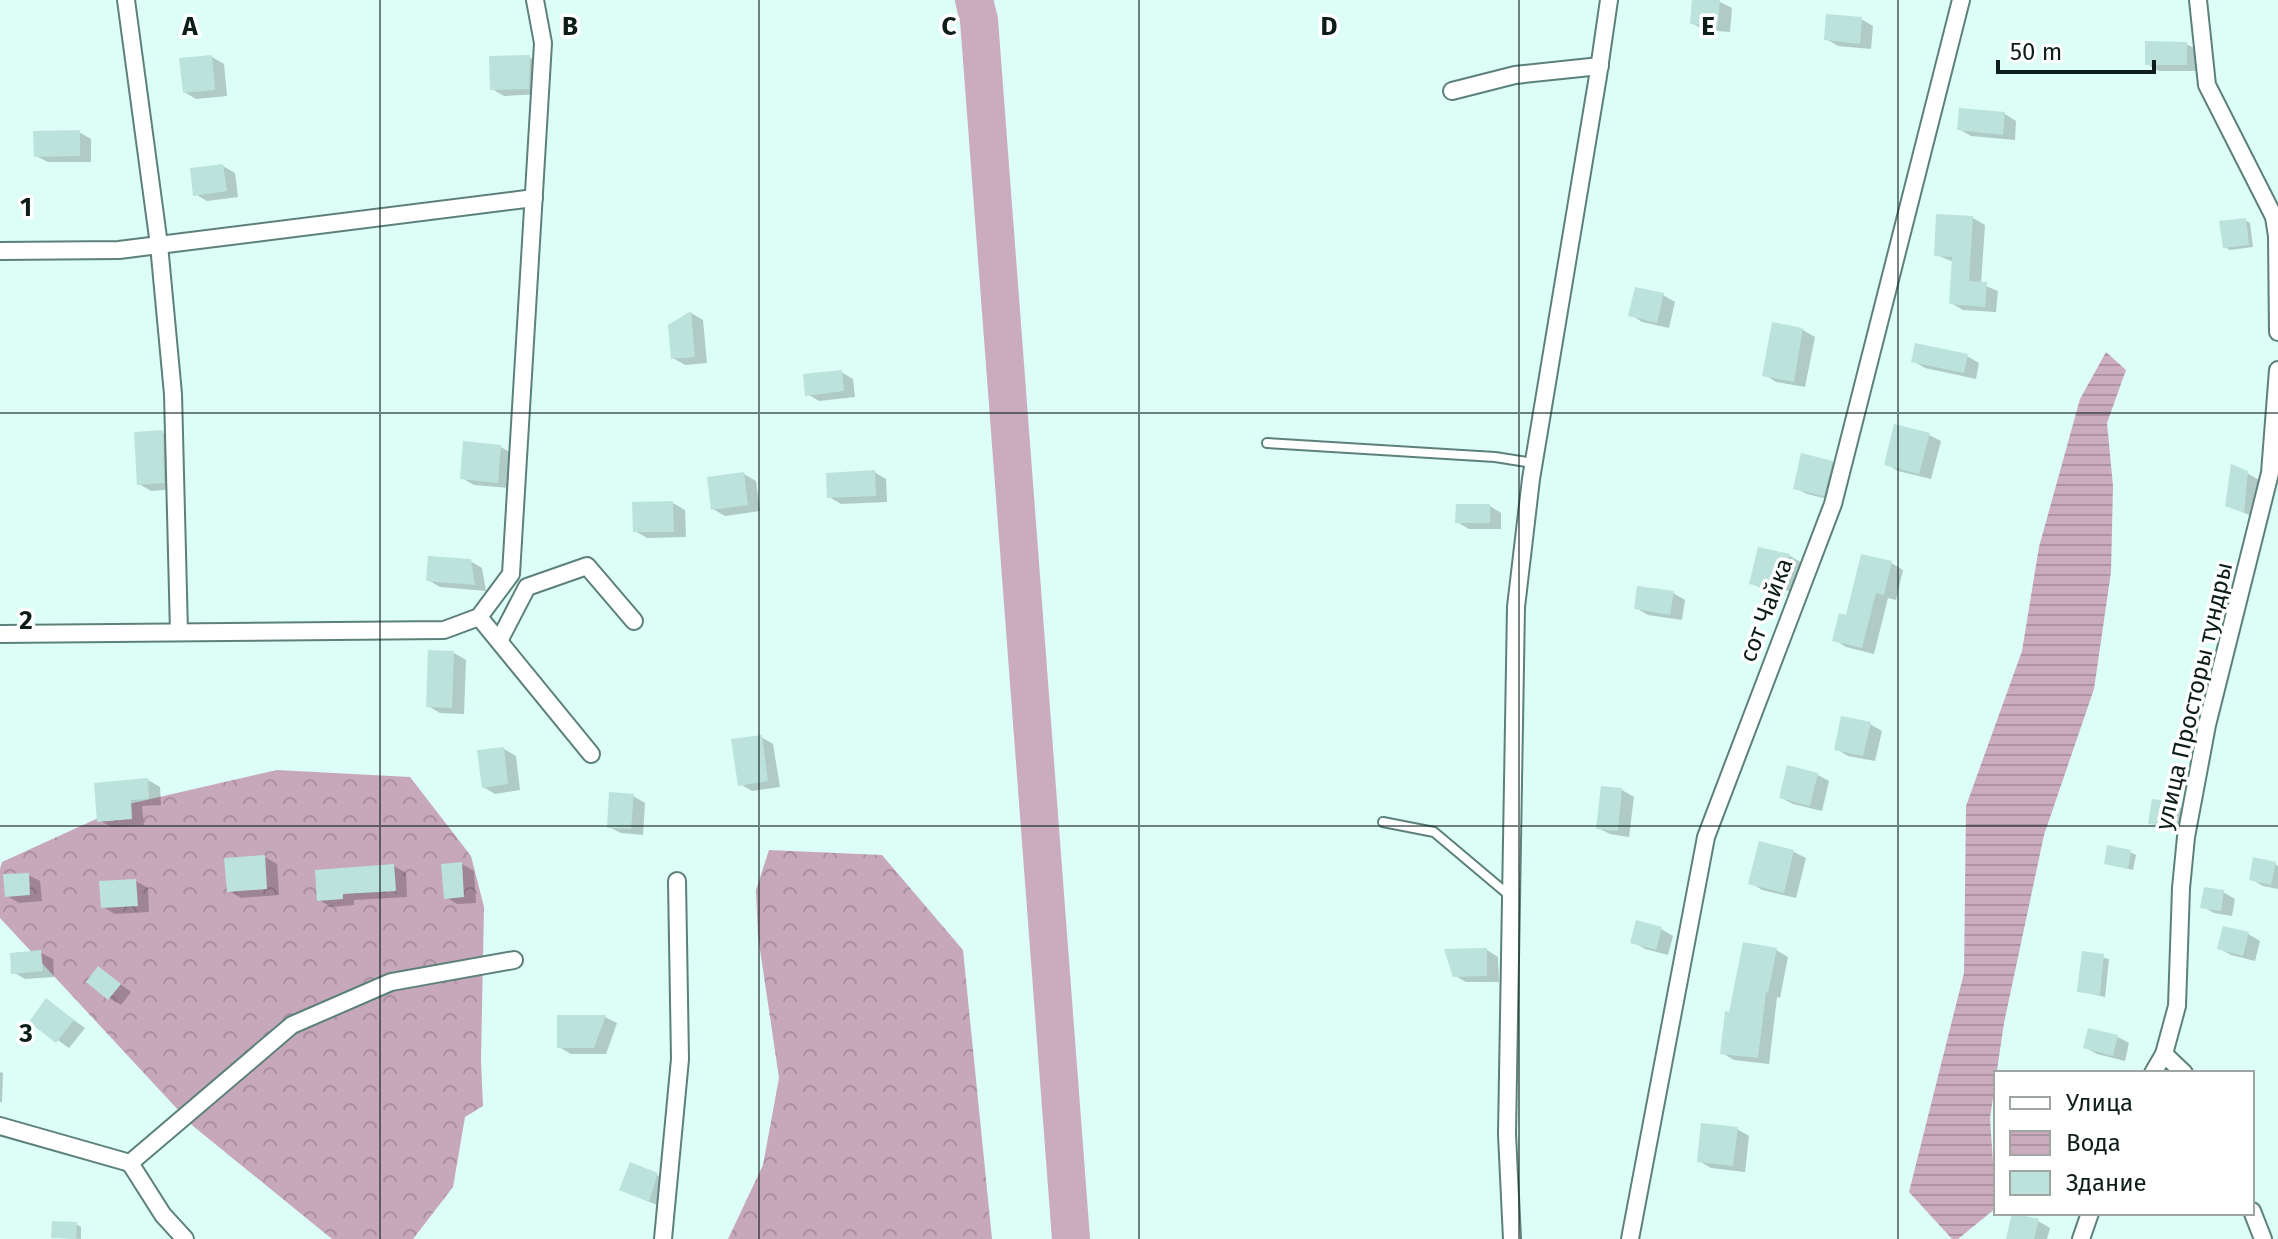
<svg xmlns="http://www.w3.org/2000/svg" width="2278" height="1239" font-family="'Fira Sans',sans-serif">
<style>
.forest{fill:url(#forest-crowns)}
.water{fill:url(#water-rules)}
.shadow{fill:#0003}
.lines{fill:none;stroke-linecap:round;stroke-linejoin:round}
.river{stroke:#cbabbe;stroke-width:38}
.building{fill:#bbe3db}
.lane-casing{stroke:#5c817b;stroke-width:12}
.street-casing{stroke:#5c817b;stroke-width:20}
.lane{stroke:#fff;stroke-width:8}
.street{stroke:#fff;stroke-width:16}
.grid{fill:none;stroke:#0d1d1a;stroke-width:2;stroke-opacity:0.55}
.labels{text-anchor:middle;dominant-baseline:central;stroke-width:7;stroke-linejoin:round;paint-order:stroke}
.street-label{font-size:24px;fill:#0d1d1a;stroke:#fff}
.grid-label{font-size:26px;text-anchor:middle;font-weight:bold;fill:#0d1d1a;stroke:#fff;stroke-width:7;stroke-linejoin:round;paint-order:stroke}
</style>
<defs>
<pattern id="forest-crowns" width="20" height="18" patternUnits="userSpaceOnUse" patternTransform="scale(2)"><rect width="20" height="18" fill="#c7a7ba"/><path d="M2 6a3 3 0 1 1 6 0M12 15a3 3 0 1 1 6 0" fill="none" stroke="#aa8f9f"/></pattern>
<pattern id="water-rules" width="6" height="5" patternUnits="userSpaceOnUse" patternTransform="scale(2)"><rect width="6" height="5" fill="#cbabbe"/><path d="M0 2.5h6" fill="none" stroke="#ad93a3"/></pattern>
</defs>
<rect width="100%" height="100%" fill="#ddfdf7"/>
<!-- forest -->
<g class="forest">
<path d="M277,770L410,777L471,856L484,907L481,1060L483,1106L465,1117L453,1187L413,1239H332L193,1126L0,918V869L2,862L129,804Z"/>
<path d="M769,850L882,855L963,950L992,1239H728L763,1165L779,1078L758,936L756,890Z"/>
</g>
<!-- water -->
<path class="water" d="M2106,352L2126,370L2107,423L2113,486L2111,572L2094,689L2044,835L2004,1023L1990,1118L1996,1208L1958,1239H1952L1909,1192L1964,973L1966,806L2022,651L2039,547L2080,399Z"/>
<!-- shadow -->
<g class="shadow">
<path d="M1694,0L1720,2L1732,8L1730,32L1704,30L1692,23Z"/>
<path d="M1861,19L1873,26L1871,49L1838,46L1826,39Z"/>
<path d="M2186,44L2198,50V71H2159L2147,64Z"/>
<path d="M212,57L224,64L227,96L196,99L184,92Z"/>
<path d="M529,57L541,64V94L504,96L492,89Z"/>
<path d="M2005,114L2016,121L2015,140L1971,136L1959,129Z"/>
<path d="M79,132L91,139V162H48L36,156Z"/>
<path d="M223,166L235,173L238,197L207,201L195,194Z"/>
<path d="M1973,218L1985,225L1981,284L1998,291L1996,312L1963,310L1951,303L1954,262L1936,255Z"/>
<path d="M2245,220L2250,223L2253,247L2230,250L2225,247Z"/>
<path d="M1663,295L1675,302L1669,328L1642,322L1631,315Z"/>
<path d="M691,313L703,320L707,363L685,365L673,358L670,326Z"/>
<path d="M1773,325L1803,330L1815,337L1805,387L1776,382L1765,375Z"/>
<path d="M1967,356L1979,363L1976,379L1925,368L1913,361Z"/>
<path d="M841,372L853,379L855,397L819,401L807,394Z"/>
<path d="M162,432L174,439L176,489L151,491L139,484Z"/>
<path d="M1929,435L1941,441L1931,479L1898,471L1886,464Z"/>
<path d="M501,447L513,454L509,488L474,485L462,478Z"/>
<path d="M1832,462L1844,469L1836,501L1807,494L1795,488Z"/>
<path d="M874,472L886,479L887,502L841,504L829,497Z"/>
<path d="M2247,473L2259,480L2255,518L2227,504Z"/>
<path d="M744,474L756,481L760,511L725,516L713,509Z"/>
<path d="M673,503L685,510L686,537L647,538L635,531Z"/>
<path d="M1490,506L1501,513V529H1469L1457,522Z"/>
<path d="M1759,549L1790,556L1802,563L1794,597L1762,589L1792,596V592L1762,585V589L1752,583Z"/>
<path d="M470,561L482,568L486,591L440,587L428,580Z"/>
<path d="M1891,563L1903,570L1896,600L1888,598L1874,654L1846,647L1835,640L1848,617Z"/>
<path d="M1673,593L1685,600L1682,620L1648,615L1636,608Z"/>
<path d="M454,653L466,660L464,714L440,713L428,706Z"/>
<path d="M1870,724L1882,731L1875,761L1848,756L1836,749Z"/>
<path d="M761,737L773,744L780,787L752,791L740,784Z"/>
<path d="M504,749L516,756L520,790L495,794L483,787Z"/>
<path d="M1818,775L1829,781L1822,811L1793,804L1781,798Z"/>
<path d="M148,780L160,787L161,805L142,806L144,825L111,827L99,820Z"/>
<path d="M1622,790L1634,797L1629,837L1610,834L1598,828Z"/>
<path d="M633,796L645,803L643,835L621,833L609,827Z"/>
<path d="M2174,804L2186,811L2183,832L2162,829L2151,823Z"/>
<path d="M1761,843L1794,852L1806,858L1796,898L1762,890L1751,883Z"/>
<path d="M2130,852L2136,855L2133,870L2106,863Z"/>
<path d="M265,857L277,864L279,895L241,898L229,891Z"/>
<path d="M462,864L474,871L476,903L457,904L446,897Z"/>
<path d="M2275,864L2278,866V889L2263,886L2251,879Z"/>
<path d="M394,866L406,873L407,897L354,900V905L331,907L319,900Z"/>
<path d="M28,875L40,881L42,901L19,903L7,896Z"/>
<path d="M136,881L148,888L149,912L115,914L103,907Z"/>
<path d="M2223,892L2235,899L2232,916L2214,913L2202,906Z"/>
<path d="M1661,929L1673,936L1668,955L1645,949L1633,942Z"/>
<path d="M2248,934L2260,941L2255,961L2231,955L2219,948Z"/>
<path d="M1487,950L1498,957L1499,982H1466L1454,975Z"/>
<path d="M1776,950L1788,957L1780,998L1777,997L1769,1064L1734,1060L1722,1053L1731,1014Z"/>
<path d="M41,953L53,959L54,977L25,979L13,972Z"/>
<path d="M2083,954L2109,959L2105,997L2079,991Z"/>
<path d="M99,968L131,992L121,1005L109,998Z"/>
<path d="M47,1001L85,1028L69,1048L31,1021Z"/>
<path d="M605,1017L617,1023L606,1054H571L559,1047Z"/>
<path d="M2118,1037L2129,1043L2125,1061L2097,1054L2085,1047Z"/>
<path d="M0,1072L3,1073L2,1102H0Z"/>
<path d="M1737,1129L1749,1136L1745,1172L1711,1168L1699,1161Z"/>
<path d="M657,1175L669,1182L661,1207L621,1189Z"/>
<path d="M2038,1221L2050,1228L2047,1239H2008Z"/>
<path d="M76,1224L81,1227V1239L53,1237Z"/>
</g>
<g class="lines">
<!-- river -->
<path class="river" d="M974,0L979,20L1071,1239"/>
</g>
<!-- building -->
<g class="building">
<path d="M1692,0H1720L1718,26L1690,24Z"/>
<path d="M1826,14L1862,17L1860,44L1824,40Z"/>
<path d="M2145,41L2187,42V65H2145Z"/>
<path d="M212,55L215,90L183,93L179,58Z"/>
<path d="M530,55L529,89L490,90L489,56Z"/>
<path d="M1959,108L2005,112L2003,135L1957,130Z"/>
<path d="M80,130V156L34,157L33,131Z"/>
<path d="M223,164L227,191L193,196L190,168Z"/>
<path d="M1936,214L1973,216L1969,281L1987,282L1985,307L1949,304L1952,257L1934,256Z"/>
<path d="M2246,218L2249,245L2223,248L2219,221Z"/>
<path d="M1635,287L1664,293L1657,323L1628,316Z"/>
<path d="M691,311L695,357L671,359L668,325Z"/>
<path d="M1772,322L1803,328L1794,382L1762,376Z"/>
<path d="M1915,343L1968,354L1964,373L1911,362Z"/>
<path d="M842,370L844,391L805,396L803,374Z"/>
<path d="M1894,424L1930,433L1919,474L1884,465Z"/>
<path d="M163,430L164,483L137,485L134,432Z"/>
<path d="M463,441L501,445L498,483L460,479Z"/>
<path d="M1801,453L1833,461L1824,496L1793,489Z"/>
<path d="M2231,464L2248,471L2244,513L2225,506Z"/>
<path d="M875,470L876,496L827,498L826,473Z"/>
<path d="M744,472L748,505L711,510L707,477Z"/>
<path d="M673,501L674,532H633L632,502Z"/>
<path d="M1456,504H1490V523H1455Z"/>
<path d="M1758,547L1790,554L1782,592L1749,584Z"/>
<path d="M1861,554L1892,561L1884,595L1876,593L1862,648L1832,641L1839,613L1846,615Z"/>
<path d="M428,556L471,559L475,585L426,581Z"/>
<path d="M1637,586L1674,591L1670,615L1634,609Z"/>
<path d="M428,650L454,651L452,708L426,707Z"/>
<path d="M1841,716L1871,722L1863,756L1834,750Z"/>
<path d="M762,735L768,781L738,786L731,739Z"/>
<path d="M504,747L508,784L482,788L477,750Z"/>
<path d="M1787,765L1818,773L1810,806L1779,798Z"/>
<path d="M148,778L149,799L131,800L132,819L97,822L94,783Z"/>
<path d="M1601,786L1622,788L1618,831L1596,829Z"/>
<path d="M609,792L634,794L631,829L607,828Z"/>
<path d="M2152,799L2175,802L2172,827L2148,824Z"/>
<path d="M1759,841L1794,850L1784,893L1748,884Z"/>
<path d="M2107,845L2131,850L2128,869L2104,864Z"/>
<path d="M265,855L267,889L227,892L224,858Z"/>
<path d="M2253,857L2276,862L2271,885L2249,880Z"/>
<path d="M462,862L464,897L444,899L441,864Z"/>
<path d="M394,864L396,891L343,894V899L317,901L315,870Z"/>
<path d="M29,873L30,895L5,897L3,874Z"/>
<path d="M136,879L138,906L101,908L99,881Z"/>
<path d="M2204,887L2224,890L2221,911L2200,908Z"/>
<path d="M1636,920L1662,927L1656,950L1630,943Z"/>
<path d="M2223,926L2249,932L2243,956L2217,949Z"/>
<path d="M1743,942L1777,948L1768,993L1766,992L1758,1058L1720,1054L1725,1011L1729,1012Z"/>
<path d="M1487,948V976L1453,977L1444,949Z"/>
<path d="M41,950L43,971L11,974L10,953Z"/>
<path d="M2082,951L2104,954L2100,995L2077,992Z"/>
<path d="M98,966L121,984L108,1000L86,982Z"/>
<path d="M46,998L74,1020L56,1043L29,1022Z"/>
<path d="M557,1015H606L594,1048H557Z"/>
<path d="M2088,1028L2118,1035L2113,1056L2083,1048Z"/>
<path d="M1701,1123L1738,1127L1733,1166L1697,1162Z"/>
<path d="M630,1162L658,1173L649,1202L619,1190Z"/>
<path d="M2012,1213L2039,1219L2034,1239H2006Z"/>
<path d="M52,1221L77,1222L76,1239L51,1238Z"/>
</g>
<g class="lines">
<!-- lane casing -->
<g class="lane-casing">
<g id="lane">
<path d="M1267,443L1495,457L1533,463"/>
<path d="M1383,822L1434,832L1510,896"/>
</g>
</g>
<!-- street casing -->
<g class="street-casing">
<g id="street">
<path d="M126,0L159,245L173,394L179,632"/>
<path d="M2198,0L2207,85L2274,217L2277,236L2278,332"/>
<path d="M1452,91L1515,75L1600,66"/>
<path d="M0,251L119,250L534,198"/>
<path d="M479,617L591,754"/>
<path d="M0,634L444,630L479,617L511,574L543,43L535,0"/>
<path d="M499,641L527,587L587,566L634,621"/>
<path d="M2164,1054L2184,1073"/>
<path d="M2153,1073L2164,1054L2177,1006L2181,888L2186,837L2207,725L2270,473L2278,370"/>
<path d="M0,1126L130,1163L292,1025L391,982L514,960"/>
<path d="M130,1163L163,1215L185,1239"/>
<path d="M2252,1211L2263,1239"/>
<path d="M663,1239L680,1059L677,881"/>
<path d="M1512,1239L1507,1134L1516,607L1531,479L1598,76L1609,0"/>
<path d="M1630,1239L1706,837L1833,504L1961,0"/>
<path d="M2081,1239L2090,1213"/>
</g>
</g>
<!-- lane -->
<use href="#lane" class="lane"/>
<!-- street -->
<use href="#street" class="street"/>
</g>
<!-- grid -->
<path class="grid" d="M380,0V1239M759,0V1239M1139,0V1239M1519,0V1239M1898,0V1239M0,413H2278M0,826H2278"/>
<g class="labels">
<!-- street labels -->
<g class="street-label">
<text transform="translate(1766 610) rotate(-69)">сот Чайка</text>
<text transform="translate(2194 696) rotate(-77)">улица Просторы тундры</text>
</g>
</g>
<g class="grid-label">
<text x="190" y="35">A</text>
<text x="570" y="35">B</text>
<text x="949" y="35">C</text>
<text x="1329" y="35">D</text>
<text x="1708" y="35">E</text>
<text x="26" y="216">1</text>
<text x="26" y="629">2</text>
<text x="26" y="1042">3</text>
</g>
<!-- legend -->
<rect x="1994" y="1071" width="260" height="144" fill="#ffffff" stroke="#9ea5a3" stroke-width="2"/>
<rect x="2010" y="1097" width="40" height="12" fill="#ffffff" stroke="#9ea5a3" stroke-width="2"/>
<text x="2066" y="1111" font-size="24" fill="#0d1d1a">Улица</text>
<rect x="2010" y="1131" width="40" height="24" fill="url(#water-rules)" stroke="#9ea5a3" stroke-width="2"/>
<text x="2066" y="1151" font-size="24" fill="#0d1d1a">Вода</text>
<rect x="2010" y="1171" width="40" height="24" fill="#bbe3db" stroke="#9ea5a3" stroke-width="2"/>
<text x="2066" y="1191" font-size="24" fill="#0d1d1a">Здание</text>
<!-- scale -->
<path d="M1998 60v12h156v-12" fill="none" stroke="#0d1d1a" stroke-width="4"/>
<text x="2010" y="60" font-size="24" fill="#0d1d1a" stroke="#ffffff" stroke-width="6" paint-order="stroke">50 m</text>
</svg>
